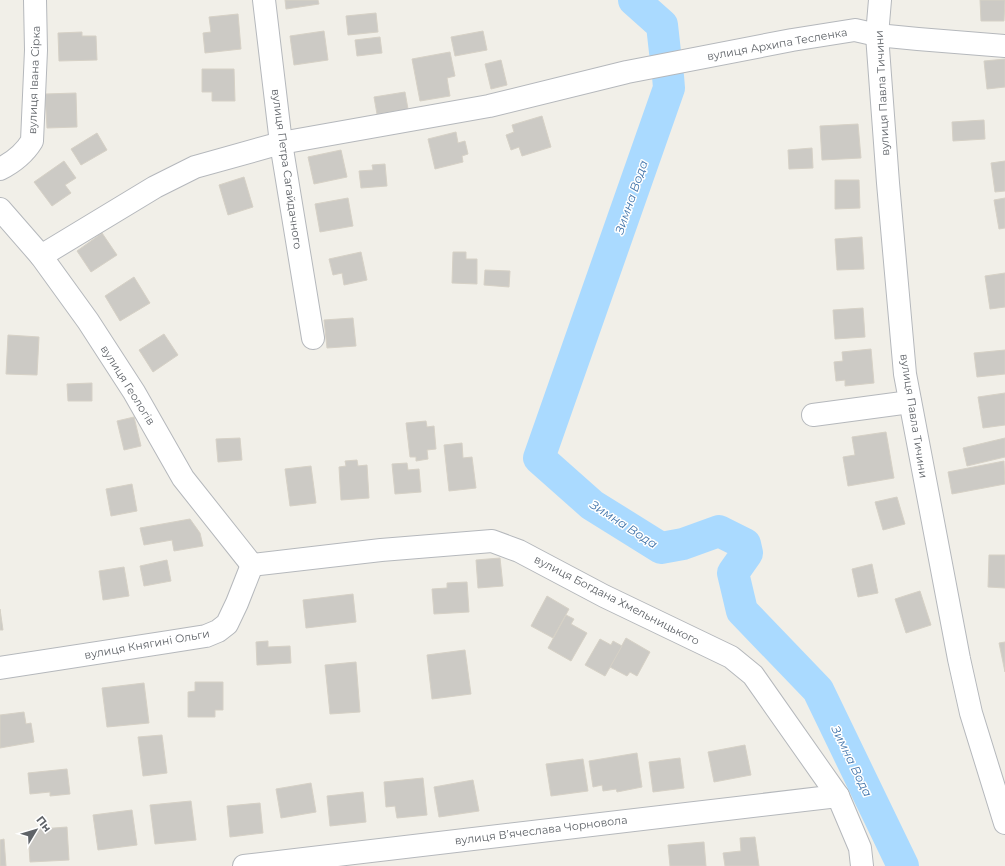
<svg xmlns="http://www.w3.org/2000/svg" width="1005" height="866" font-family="Montserrat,sans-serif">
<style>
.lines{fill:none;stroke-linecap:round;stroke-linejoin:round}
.river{stroke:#aadaff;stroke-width:32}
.building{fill:#cccac5;stroke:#d6d1c6}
.minor-casing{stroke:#b5b8bc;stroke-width:24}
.minor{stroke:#fff;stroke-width:22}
.labels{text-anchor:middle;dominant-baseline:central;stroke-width:3;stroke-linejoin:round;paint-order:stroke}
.street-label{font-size:11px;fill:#5f6368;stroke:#fff}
.water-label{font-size:12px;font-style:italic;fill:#4174aa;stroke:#fff}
</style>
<rect width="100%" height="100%" fill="#f1efe8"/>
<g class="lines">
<!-- river -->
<g class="river">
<path d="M634,0L662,25L665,52"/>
<path d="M668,76L669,88L539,458L592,505L661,548L683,544L719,531L745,544L747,553L733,573L742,611L818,690L903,866"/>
</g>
</g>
<!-- building -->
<g class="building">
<path d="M285,0H318L319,4L286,9Z"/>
<path d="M980,0H1005L1004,21H981Z"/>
<path d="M376,13L378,32L348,35L346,16Z"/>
<path d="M238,14L241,49L205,53L203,33L211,32L209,17Z"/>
<path d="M324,31L328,60L294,65L290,36Z"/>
<path d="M483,31L487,50L455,56L451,37Z"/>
<path d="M82,32V36H96L97,60L59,61L58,33Z"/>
<path d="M380,37L382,53L357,56L355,40Z"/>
<path d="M450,52L455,76L447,78L450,96L420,101L412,59Z"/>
<path d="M1005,59V87L987,89L984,61Z"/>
<path d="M501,60L507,85L491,89L485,64Z"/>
<path d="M202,69H234L235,101H212V92H202Z"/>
<path d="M405,92L408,109L377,114L374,97Z"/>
<path d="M76,93L77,127L47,128L45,94Z"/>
<path d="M542,116L551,147L522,156L519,147L511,150L506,135L514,132L512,125Z"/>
<path d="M984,120L985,139L953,141L952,122Z"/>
<path d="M858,124L861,158L822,160L820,126Z"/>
<path d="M456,132L458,143L465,141L468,154L462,156L463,162L435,169L428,139Z"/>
<path d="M97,133L107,150L81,165L71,149Z"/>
<path d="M812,148L813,168L789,169L788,150Z"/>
<path d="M341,150L347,177L314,184L308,157Z"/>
<path d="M64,161L76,178L65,185L71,193L52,206L34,182Z"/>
<path d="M1005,161V191L995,192L991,163Z"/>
<path d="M385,164L387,186L361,188L359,171L373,170L372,165Z"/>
<path d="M244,177L253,207L228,215L219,185Z"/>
<path d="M835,180H859L860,208L835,209Z"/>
<path d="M348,198L353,226L320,232L315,204Z"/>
<path d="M1005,198V228L999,229L994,200Z"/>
<path d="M102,233L117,255L91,272L77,251Z"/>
<path d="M862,237L864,269L837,270L835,239Z"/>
<path d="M361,252L367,280L344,285L342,273L333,275L329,259Z"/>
<path d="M453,252H466V259H477V284L452,283Z"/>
<path d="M485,270L510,271L509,287L484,285Z"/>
<path d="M1005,273V307L990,309L985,276Z"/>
<path d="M134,277L150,303L120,321L105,296Z"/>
<path d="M863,308L865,337L835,339L833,310Z"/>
<path d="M353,318L356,346L327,348L324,320Z"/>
<path d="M164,334L178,355L153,372L139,350Z"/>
<path d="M8,335L39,337L37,375L6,374Z"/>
<path d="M871,349L874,383L845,386V380L836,381L834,362L843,361L842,352Z"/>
<path d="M1005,350V374L977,377L974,353Z"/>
<path d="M92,383V401H68L67,384Z"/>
<path d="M1005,393V425L983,428L978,397Z"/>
<path d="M134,417L141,446L124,450L117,421Z"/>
<path d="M426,421L427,427L434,426L436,449L427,450L428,459L416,461V457H410L406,423Z"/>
<path d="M886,432L894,478L848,486L843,457L855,455L852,437Z"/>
<path d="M240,438L242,460L218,462L216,439Z"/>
<path d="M1005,438V457L967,466L963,448Z"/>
<path d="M462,443L463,458L472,457L476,488L449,491L444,445Z"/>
<path d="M357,460L358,466L367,465L369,498L341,500L339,467L346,466L345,461Z"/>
<path d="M1004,461L1005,484L952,494L948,472Z"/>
<path d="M407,463L408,470L419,469L421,492L395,494L392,464Z"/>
<path d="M311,466L316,503L290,506L285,469Z"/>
<path d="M132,484L137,511L111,516L106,489Z"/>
<path d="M897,497L905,524L883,530L875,502Z"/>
<path d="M190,519L200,533L203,546L174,551L172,540L144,545L140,528Z"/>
<path d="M989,555H1005V588L988,587Z"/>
<path d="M500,558L503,586L478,588L476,560Z"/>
<path d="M167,560L171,581L144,586L140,566Z"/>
<path d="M872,564L878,593L858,597L852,569Z"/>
<path d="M124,567L129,596L103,600L99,571Z"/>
<path d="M467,582L469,612L434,614L432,589L447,588V583Z"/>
<path d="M920,591L931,625L906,633L895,599Z"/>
<path d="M353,594L356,622L306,628L303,600Z"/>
<path d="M547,596L569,609L553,638L531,626Z"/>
<path d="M0,609L3,630H0Z"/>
<path d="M566,615L574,619L571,624L587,633L571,661L548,648Z"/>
<path d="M626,638L650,652L637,676L630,672L627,676L610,667Z"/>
<path d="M600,639L611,645L613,641L622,646L605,676L585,665Z"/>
<path d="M268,641V647L290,646L291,663L257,665L256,642Z"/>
<path d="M1005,642V672L999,643Z"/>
<path d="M465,650L471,694L432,699L427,655Z"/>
<path d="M356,662L360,712L330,714L325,665Z"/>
<path d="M195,682H223V710H215V717H188V692L195,691Z"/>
<path d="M144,683L149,723L107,727L102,688Z"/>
<path d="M24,712L26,724L31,723L34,742L0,748V715Z"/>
<path d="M162,735L167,773L143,776L138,737Z"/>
<path d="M745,745L751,775L714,782L708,752Z"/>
<path d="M637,753L642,787L617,792L616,789L603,791L602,785L593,787L589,761Z"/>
<path d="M680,758L684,788L653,792L649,762Z"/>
<path d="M583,759L588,791L551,796L546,764Z"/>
<path d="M67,769L70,794L50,796V792L30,794L28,773Z"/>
<path d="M423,778L427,815L397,818L395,806L386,807L384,782Z"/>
<path d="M473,780L479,811L439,817L434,787Z"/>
<path d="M311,783L316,812L281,818L276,789Z"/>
<path d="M363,792L366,822L330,826L327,796Z"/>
<path d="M191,801L196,840L155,844L150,805Z"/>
<path d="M260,803L263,833L230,837L227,806Z"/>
<path d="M132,810L137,845L98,850L93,815Z"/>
<path d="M67,827L69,860L30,862L28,830Z"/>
<path d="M755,837L759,866H725L723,853L741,851L740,838Z"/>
<path d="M4,839L6,866H0V840Z"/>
<path d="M704,842L706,866H670L668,845Z"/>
</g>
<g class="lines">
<!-- minor casing -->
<g class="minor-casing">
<g id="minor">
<path d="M264,0L281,143L313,338"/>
<path d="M880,0L877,35L888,183L905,374L959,659L971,713L1005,823"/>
<path d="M0,169C14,162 24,154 32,141L36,50L35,0"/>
<path d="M0,209L41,256L88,321L134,392L183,478L252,565"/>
<path d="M41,256L155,187L195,167L281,143L489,106L627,72L792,40L855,30L877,35L918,39L1005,46"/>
<path d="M813,415L910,402"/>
<path d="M252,565L381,550L492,541L519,551L604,596L731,657L753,675L838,796L860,848L862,866"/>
<path d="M0,668L168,642L206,636L218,631L227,624L237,603L252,565"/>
<path d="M244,866L838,796"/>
</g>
</g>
<!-- minor -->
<use href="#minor" class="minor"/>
</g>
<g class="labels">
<!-- street labels -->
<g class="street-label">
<text transform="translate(777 44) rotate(-10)">вулиця Архипа Тесленка</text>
<text transform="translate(34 80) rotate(-88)">вулиця Івана Сірка</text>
<text transform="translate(882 93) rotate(-93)">вулиця Павла Тичини</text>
<text transform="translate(287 169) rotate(82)">вулиця Петра Сагайдачного</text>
<text transform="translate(128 385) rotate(58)">вулиця Геологів</text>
<text transform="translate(914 416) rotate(81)">вулиця Павла Тичини</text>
<text transform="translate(617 600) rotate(27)">вулиця Богдана Хмельницького</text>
<text transform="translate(147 644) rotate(-10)">вулиця Княгині Ольги</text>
<text transform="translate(541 830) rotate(-7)">вулиця Вʼячеслава Чорновола</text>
</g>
<!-- water labels -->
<g class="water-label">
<text transform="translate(631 197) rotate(-71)">Зимна Вода</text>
<text transform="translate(624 524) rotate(33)">Зимна Вода</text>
<text transform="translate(852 761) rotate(64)">Зимна Вода</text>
</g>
</g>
<!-- north arrow -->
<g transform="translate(36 830) rotate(52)" stroke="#ffffff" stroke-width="3" paint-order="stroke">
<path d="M0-3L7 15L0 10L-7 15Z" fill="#5f6368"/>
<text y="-6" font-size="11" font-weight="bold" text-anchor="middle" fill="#5f6368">Пн</text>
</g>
</svg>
